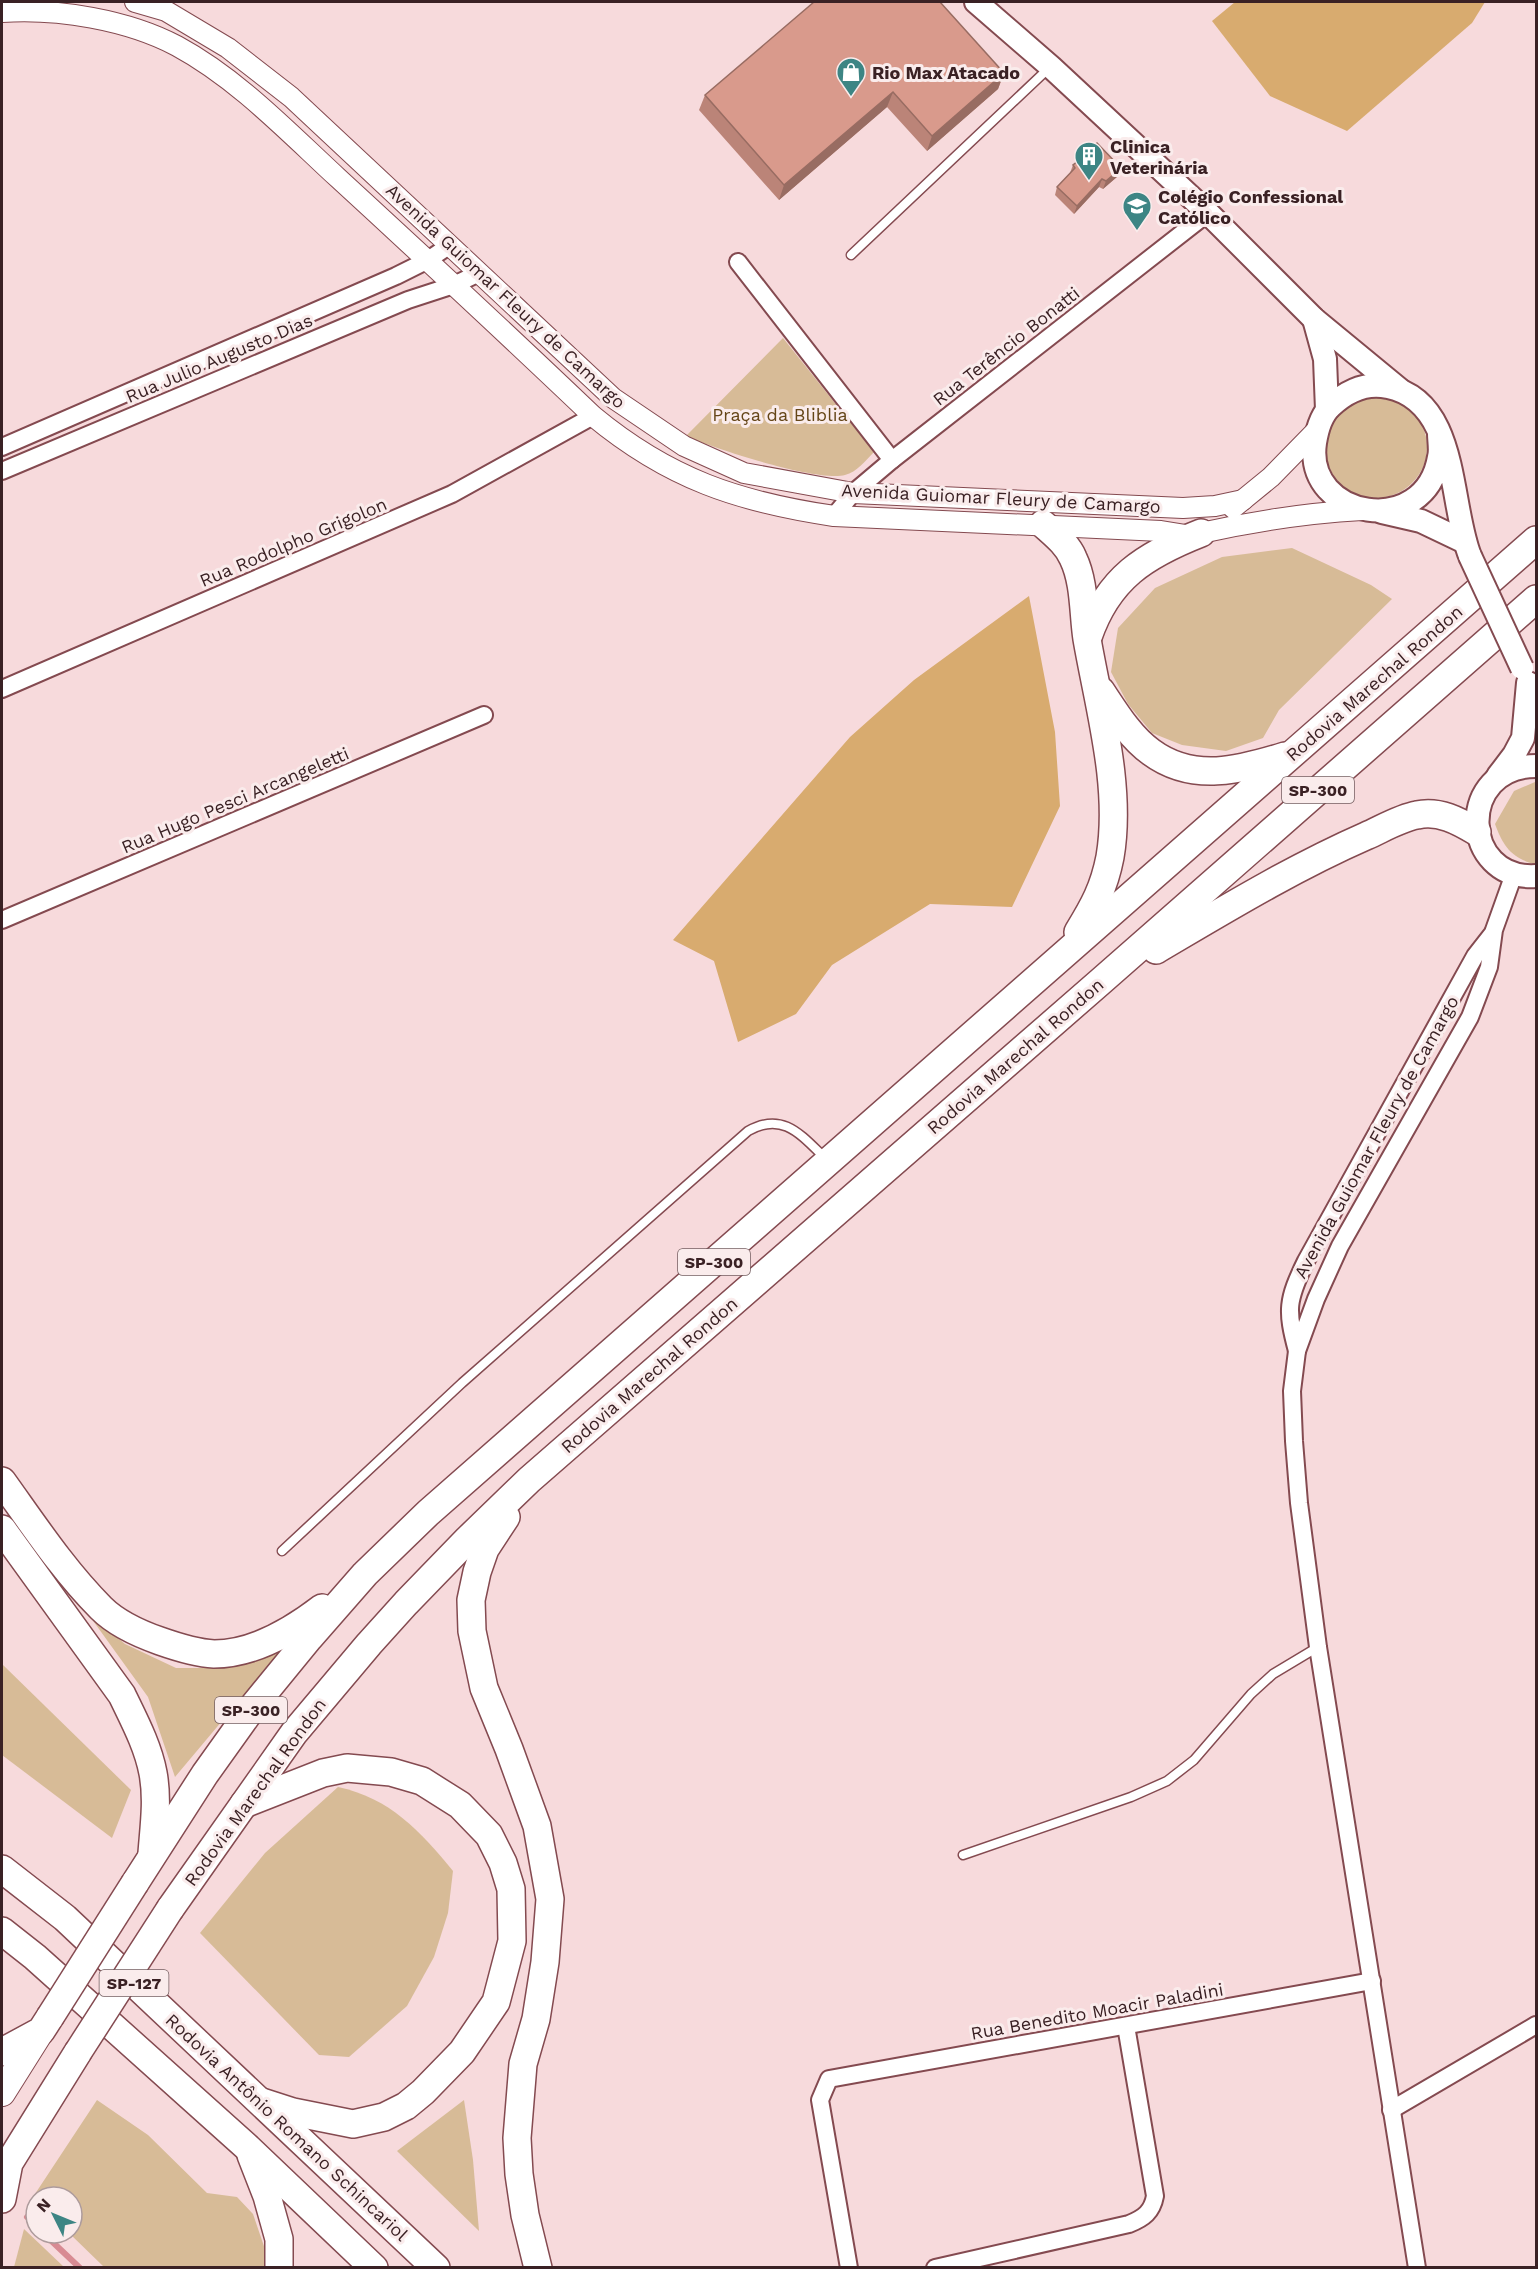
<svg xmlns="http://www.w3.org/2000/svg" width="1538" height="2269" font-family="'Work Sans',sans-serif">
<style>
.green{fill:#d7bb97}
.forest{fill:#d8ab6f}
.lines{fill:none;stroke-linecap:round;stroke-linejoin:round}
.stream{stroke:#d88b93;stroke-width:6}
.service-casing{stroke:#844a50;stroke-width:11}
.minor-casing{stroke:#844a50;stroke-width:20}
.tertiary-casing{stroke:#844a50;stroke-width:22}
.secondary-casing{stroke:#844a50;stroke-width:26}
.primary-casing{stroke:#844a50;stroke-width:28}
.trunk-casing{stroke:#844a50;stroke-width:30}
.service{stroke:#fff;stroke-width:8}
.minor{stroke:#fff;stroke-width:16}
.tertiary{stroke:#fff;stroke-width:20}
.secondary{stroke:#fff;stroke-width:22}
.primary{stroke:#fff;stroke-width:26}
.trunk{stroke:#fff;stroke-width:27}
.secondary-bridge-casing{stroke:#844a50;stroke-width:26;stroke-linecap:butt}
.trunk-bridge-casing{stroke:#844a50;stroke-width:30;stroke-linecap:butt}
.secondary-bridge{stroke:#fff;stroke-width:22}
.trunk-bridge{stroke:#fff;stroke-width:27}
.wall{fill:#bb8478}
.shaded-wall{fill:#986c62}
.building{fill:#d99a8c;stroke:#986c62;stroke-width:1.5}
.labels{text-anchor:middle;dominant-baseline:central;stroke-width:6;stroke-linejoin:round;paint-order:stroke}
.shield{fill:#faecec;stroke:#745e60;stroke-width:1.5}
.shield-label{font-size:16px;font-weight:bold;fill:#3a2124}
.poi-label{font-size:18px;font-weight:bold;fill:#3a2124;stroke:#faecec;text-anchor:start}
.street-label{font-size:18px;fill:#3a2124;stroke:#faecec}
.park-label{font-size:18px;fill:#654618;stroke:#faecec}
</style>
<rect width="100%" height="100%" fill="#f7dadc"/>
<!-- green -->
<g class="green">
<path d="M783,338L874,452C865,461 857,472 845,475C817,482 715,449 686,436Z"/>
<circle cx="1376" cy="447" r="51"/>
<path d="M1292,548L1371,585L1392,599L1279,710L1263,738L1226,751L1182,745L1152,733L1128,704L1111,672L1118,628L1155,588L1222,557Z"/>
<path d="M1535,782H1536V865C1511,857 1504,848 1495,824L1514,791Z"/>
<path d="M86,1611L125,1644L176,1668H228L285,1646L175,1777L148,1697Z"/>
<path d="M2,1664L131,1790L112,1838L2,1755Z"/>
<path d="M338,1787C390,1798 420,1831 453,1871L448,1913L434,1957L407,2006L349,2057L319,2055L200,1933L265,1853Z"/>
<path d="M97,2100L148,2135L207,2193L237,2197L253,2214L268,2258L265,2267H104L69,2233H72V2197H36V2200L33,2197Z"/>
<path d="M464,2100L473,2160L479,2231L397,2151Z"/>
<path d="M24,2229L64,2267H14Z"/>
</g>
<!-- forest -->
<g class="forest">
<path d="M1235,2H1485L1472,23L1347,131L1270,96L1212,21Z"/>
<path d="M1029,596L1055,732L1060,806L1012,907L930,904L832,965L796,1014L738,1042L714,961L673,940L850,737L914,680Z"/>
</g>
<g class="lines">
<!-- stream -->
<g class="stream">
<path d="M27,2217L36,2226"/>
<path d="M43,2233L80,2268"/>
</g>
<!-- service casing -->
<g class="service-casing">
<g id="service">
<path d="M851,255L1049,68"/>
<path d="M282,1551L462,1383L748,1131C783,1111 801,1135 826,1159"/>
<path d="M963,1855L1131,1797L1167,1781L1194,1760L1251,1694L1273,1674L1318,1647"/>
</g>
</g>
<!-- minor casing -->
<g class="minor-casing">
<g id="minor">
<path d="M738,262L892,460"/>
<path d="M2,447L396,276L428,260L450,245"/>
<path d="M2,471L408,300L454,285L479,273"/>
<path d="M834,516L853,493L892,460L1208,213"/>
<path d="M2,689L452,494L593,416"/>
<path d="M2,920L484,715"/>
<path d="M1297,1351C1286,1310 1287,1300 1306,1261L1475,956L1493,933"/>
<path d="M1391,2110L1536,2025"/>
<path d="M849,2268L820,2100L829,2079L1372,1981"/>
<path d="M935,2268L1129,2224C1144,2218 1152,2212 1155,2196L1126,2026"/>
<path d="M1417,2268L1318,1647L1299,1503L1294,1441L1292,1391L1297,1351L1316,1299L1340,1246L1470,1017L1489,967L1494,930L1514,874"/>
</g>
</g>
<!-- tertiary casing -->
<g class="tertiary-casing">
<g id="tertiary">
<path d="M135,2L166,11L228,48L291,97L613,398L684,446L744,473L853,493L1183,508L1215,506L1243,500"/>
<path d="M2,12C57,8 128,20 177,46C238,79 288,132 338,178C424,257 509,336 593,416C669,479 739,502 834,516L1161,531L1192,536"/>
<path d="M1233,508L1271,477L1317,430"/>
<path d="M1201,533C1255,521 1307,513 1362,510"/>
</g>
</g>
<!-- secondary casing -->
<g class="secondary-casing">
<g id="secondary">
<path d="M976,2L1051,67L1208,213L1314,319L1399,389"/>
<path d="M1314,319L1325,359L1327,410"/>
<path d="M1439,434C1439,441 1441,450 1439,457C1425,540 1304,519 1315,443C1317,430 1321,415 1331,406C1347,391 1366,382 1388,387C1459,401 1449,504 1470,556"/>
<path d="M1382,512L1421,521L1465,542"/>
<path d="M1536,766C1456,766 1460,881 1536,876"/>
<path d="M1498,776L1514,755L1523,738L1528,683"/>
</g>
</g>
<!-- primary casing -->
<g class="primary-casing">
<path id="primary" d="M2,2093L41,2031"/>
</g>
<!-- trunk casing -->
<g class="trunk-casing">
<g id="trunk">
<path d="M1043,524C1054,534 1067,544 1073,558C1085,583 1083,613 1087,639C1099,708 1122,787 1110,857C1104,888 1094,906 1078,932"/>
<path d="M1088,637C1108,578 1145,555 1201,533"/>
<path d="M1101,691C1115,712 1130,737 1151,752C1193,783 1240,770 1285,756"/>
<path d="M1156,950C1224,910 1293,868 1366,836C1382,829 1400,818 1417,815C1439,810 1459,821 1477,832"/>
<path d="M2,1481C33,1524 63,1570 101,1608C116,1623 140,1634 160,1641C177,1647 195,1653 214,1654C252,1654 292,1631 322,1608"/>
<path d="M506,1517L485,1549L477,1572L471,1600L472,1631L484,1688L509,1749L537,1826L550,1899L545,1962L536,2019L523,2064L517,2138L519,2174L525,2215L538,2268"/>
<path d="M2,1529L122,1695C134,1720 148,1746 153,1773C158,1799 154,1827 152,1853"/>
<path d="M244,1804L323,1773L347,1768L391,1772L422,1781L460,1805L489,1835L503,1863L511,1889L512,1941L496,2002L462,2052L423,2092L406,2106L384,2117L353,2124L293,2112L262,2102"/>
<path d="M2,1869L65,1918L436,2268"/>
<path d="M135,1883L205,1774L255,1704L309,1638L365,1574L428,1513L1536,540"/>
<path d="M170,1909L294,1733L369,1644L406,1603L468,1539L529,1480L1100,982L1536,599"/>
<path d="M2,1931L35,1957L248,2148L374,2268"/>
<path d="M2,2052L41,2031L50,2017"/>
<path d="M251,2155L267,2196L279,2239V2268"/>
<path d="M2,2199L9,2163L78,2052"/>
</g>
</g>
<!-- service -->
<use href="#service" class="service"/>
<!-- minor -->
<use href="#minor" class="minor"/>
<!-- tertiary -->
<use href="#tertiary" class="tertiary"/>
<!-- secondary -->
<use href="#secondary" class="secondary"/>
<!-- primary -->
<use href="#primary" class="primary"/>
<!-- trunk -->
<use href="#trunk" class="trunk"/>
<!-- secondary-bridge casing -->
<g class="secondary-bridge-casing">
<path id="secondary-bridge" d="M1470,556L1522,668"/>
</g>
<!-- trunk-bridge casing -->
<g class="trunk-bridge-casing">
<g id="trunk-bridge">
<path d="M50,2017L135,1883"/>
<path d="M78,2052L170,1909"/>
</g>
</g>
<!-- secondary-bridge -->
<use href="#secondary-bridge" class="secondary-bridge"/>
<!-- trunk-bridge -->
<use href="#trunk-bridge" class="trunk-bridge"/>
</g>
<!-- wall -->
<g class="wall">
<path d="M1004,73L998,89L927,151L887,107L779,200L699,110L705,95Z"/>
<path d="M1083,156L1121,168L1118,176L1103,189L1099,187L1074,214L1055,195L1057,187L1070,173L1073,165L1080,164Z"/>
</g>
<!-- shaded-wall -->
<g class="shaded-wall">
<path d="M1004,73L998,89L927,151L932,136Z"/>
<path d="M893,92L887,107L779,200L784,185Z"/>
<path d="M1121,168L1118,176L1103,189L1106,181Z"/>
<path d="M1102,179L1099,187L1074,214L1077,206Z"/>
</g>
<!-- building -->
<g class="building">
<path d="M814,2H940L1004,73L932,136L893,92L784,185L705,95Z"/>
<path d="M1097,143L1121,168L1106,181L1102,179L1077,206L1057,187L1075,168L1073,165L1077,162L1080,164L1086,158L1083,156Z"/>
</g>
<!-- icons -->
<defs>
<g id="shop-pin" transform="scale(1.5)"><path d="M0 17L-7.5 6A9.5 9.5 0 1 1 7.5 6Z" fill="#3d8584" stroke="#faecec"/><path d="M-5-2.5h2.3a2.7 3.5 0 0 1 5.4 0H5L5.5 6h-11ZM-1.5-2.5h3a1.5 2.3 0 0 0-3 0Z" fill="#fff"/></g>
<g id="building-pin" transform="scale(1.5)"><path d="M0 17L-7.5 6A9.5 9.5 0 1 1 7.5 6Z" fill="#3d8584" stroke="#faecec"/><path d="M-4-6H4V6H1V3H-1V6H-4ZM-2.5-4.3h1.7v1.8h-1.7ZM.8-4.3h1.7v1.8H.8ZM-2.5-1h1.7V.8h-1.7ZM.8-1h1.7V.8H.8Z" fill="#fff"/></g>
<g id="school-pin" transform="scale(1.5)"><path d="M0 17L-7.5 6A9.5 9.5 0 1 1 7.5 6Z" fill="#3d8584" stroke="#faecec"/><path d="M0-5L7-2L0 1L-7-2ZM-4 1L0 2.5L4 1V4Q0 6-4 4Z" fill="#fff"/></g>
</defs>
<g fill-rule="evenodd">
<use href="#shop-pin" x="851" y="72"/>
<use href="#building-pin" x="1089" y="156"/>
<use href="#school-pin" x="1137" y="206"/>
</g>
<g class="labels">
<!-- shield labels -->
<g class="shield">
<rect x="1282" y="777" width="72" height="26" rx="4.5"/>
<rect x="678" y="1249" width="72" height="26" rx="4.5"/>
<rect x="215" y="1697" width="72" height="26" rx="4.5"/>
<rect x="99.5" y="1970" width="69" height="26" rx="4.5"/>
</g>
<g class="shield-label">
<text x="1318" y="790">SP-300</text>
<text x="714" y="1262">SP-300</text>
<text x="251" y="1710">SP-300</text>
<text x="134" y="1983">SP-127</text>
</g>
<!-- poi labels -->
<g class="poi-label">
<text x="872" y="72">Rio Max Atacado</text>
<text x="1110" y="146">Clinica<tspan x="1110" dy="21">Veterinária</tspan></text>
<text x="1158" y="196">Colégio Confessional<tspan x="1158" dy="21">Católico</tspan></text>
</g>
<!-- street labels -->
<g class="street-label">
<text transform="translate(506 296) rotate(43)">Avenida Guiomar Fleury de Camargo</text>
<text transform="translate(1006 346) rotate(-38)">Rua Terêncio Bonatti</text>
<text transform="translate(219 358) rotate(-23)">Rua Julio Augusto Dias</text>
<text transform="translate(1001 498) rotate(3)">Avenida Guiomar Fleury de Camargo</text>
<text transform="translate(293 542) rotate(-23)">Rua Rodolpho Grigolon</text>
<text transform="translate(1374 683) rotate(-41)">Rodovia Marechal Rondon</text>
<text transform="translate(235 800) rotate(-23)">Rua Hugo Pesci Arcangeletti</text>
<text transform="translate(1015 1056) rotate(-41)">Rodovia Marechal Rondon</text>
<text transform="translate(1376 1137) rotate(-61)">Avenida Guiomar Fleury de Camargo</text>
<text transform="translate(649 1375) rotate(-41)">Rodovia Marechal Rondon</text>
<text transform="translate(255 1792) rotate(-54)">Rodovia Marechal Rondon</text>
<text transform="translate(1097 2011) rotate(-10)">Rua Benedito Moacir Paladini</text>
<text transform="translate(287 2127) rotate(43)">Rodovia Antônio Romano Schincariol</text>
</g>
<!-- park labels -->
<g class="park-label">
<text x="780" y="414">Praça da Bliblia</text>
</g>
</g>
<!-- border -->
<rect width="1538" height="2269" fill="none" stroke="#3a2124" stroke-width="6"/>
<!-- north arrow -->
<g transform="translate(54 2215) rotate(313)"><circle r="28" fill="#faecec" stroke="#ad9b9c" stroke-width="1.5"/>
<path d="M0-4.5L10 22L0 15L-10 22Z" fill="#3d8584"/>
<text y="-9" font-size="16" font-weight="bold" text-anchor="middle" fill="#3a2124">N</text>
</g>
</svg>
